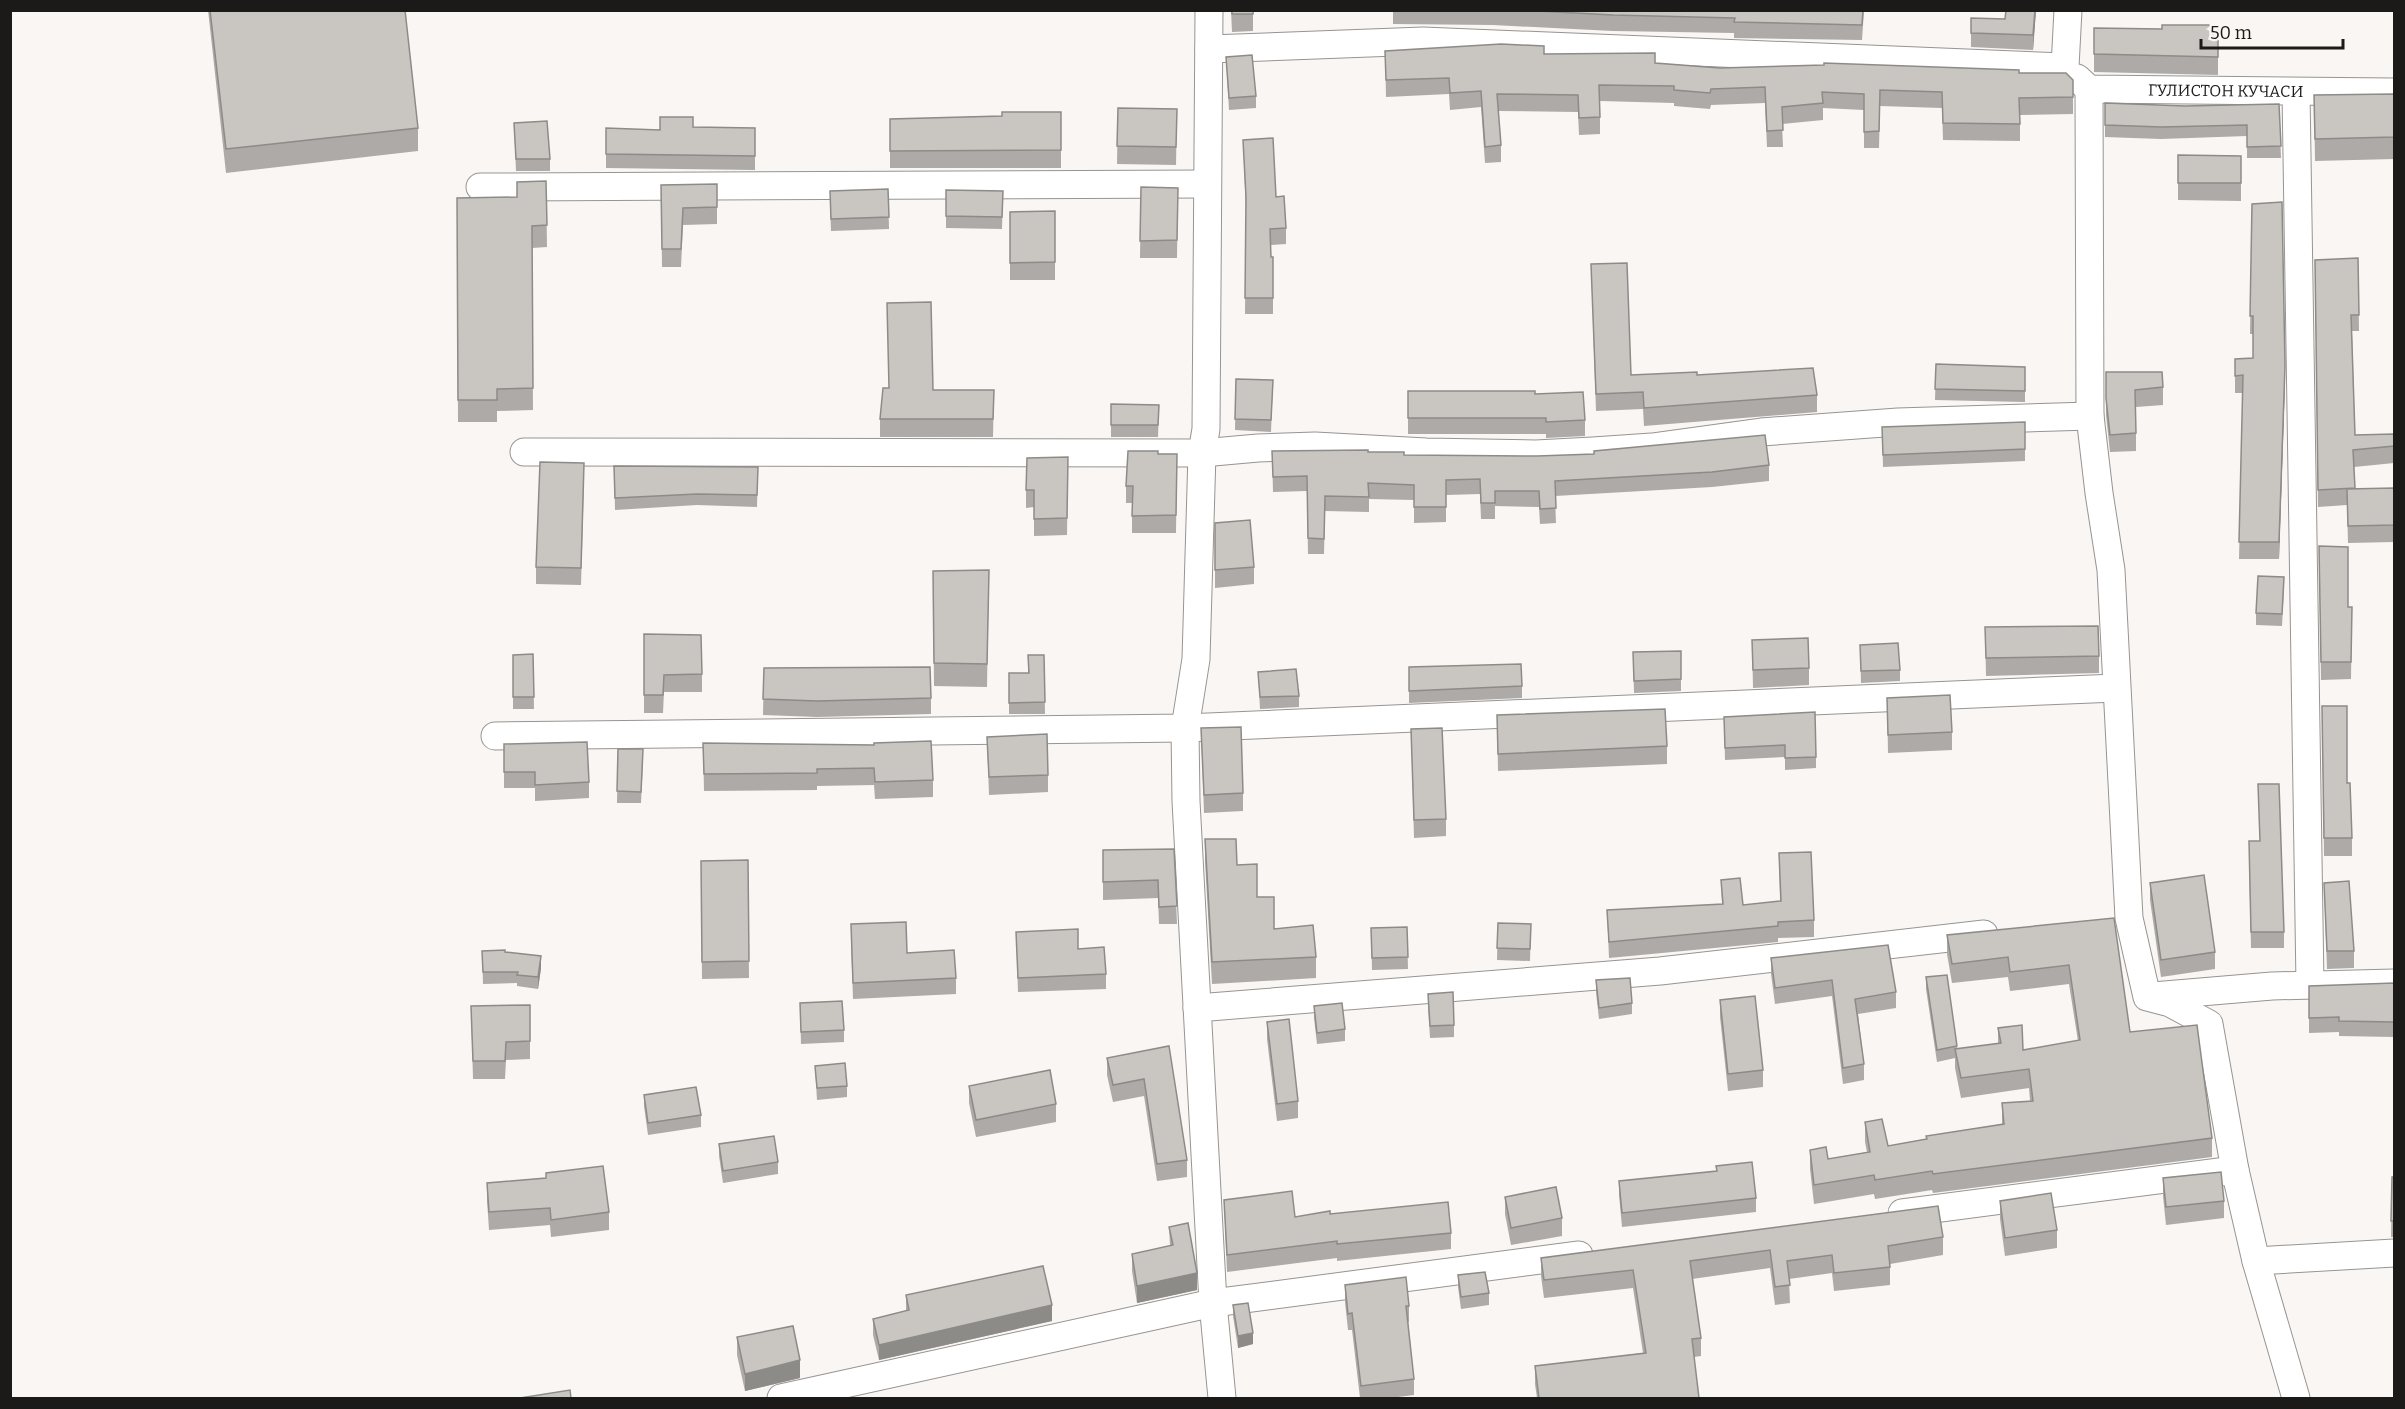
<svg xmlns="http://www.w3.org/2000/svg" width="2405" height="1409" font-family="Bitter,serif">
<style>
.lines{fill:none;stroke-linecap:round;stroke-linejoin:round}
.minor-casing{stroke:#979491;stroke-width:29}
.minor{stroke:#fff;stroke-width:27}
.wall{fill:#adaaa7}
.shaded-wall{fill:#8d8b88}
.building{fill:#c9c6c2;stroke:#8d8b88;stroke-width:1.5}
.labels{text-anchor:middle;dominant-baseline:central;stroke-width:6;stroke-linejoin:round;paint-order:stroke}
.street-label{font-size:16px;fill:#1b1a19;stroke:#faf6f3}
</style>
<rect width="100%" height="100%" fill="#faf6f3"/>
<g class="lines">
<!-- minor casing -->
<g class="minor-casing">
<g id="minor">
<path d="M1209,10L1206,429L1202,453L1196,659L1185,728L1186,801L1213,1303L1222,1398"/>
<path d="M1209,49L1423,41L2065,67"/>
<path d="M2065,67L2068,10"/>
<path id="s1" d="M2077,78L2089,89L2394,92"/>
<path d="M2089,89L2090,416L2099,493L2111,570L2129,918L2147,997L2170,1003L2209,1024L2235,1170"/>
<path d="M2296,92L2310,984"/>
<path d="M480,187L1207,184"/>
<path d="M524,452L1202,453L1258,448L1315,446L1426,452L1536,454L1593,451L1652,447L1761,432L1898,422L2090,416"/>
<path d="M495,736L1185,728L2116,688"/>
<path d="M2153,996L2272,986L2394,983"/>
<path d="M1197,1008L1660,971L1984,934"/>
<path d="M1902,1213L2235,1170L2256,1261L2296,1398"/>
<path d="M2256,1261L2394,1253"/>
<path d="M781,1398L1213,1303L1579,1255"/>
</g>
</g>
<!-- minor -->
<use href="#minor" class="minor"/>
</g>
<!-- wall -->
<g class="wall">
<path d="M208,10H405L418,128V151L226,173Z"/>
<path d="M1231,10H1253V31L1232,32Z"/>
<path d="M1393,10H1864L1862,40L1734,38V33L1613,31L1493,25L1393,24Z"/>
<path d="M2036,10L2033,50L1971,47V33L2005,19Z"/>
<path d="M2218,25V75L2094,72V28L2162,29Z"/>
<path d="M1385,51L1544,54L1720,68L2019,73L2073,80V114L2020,115V141L1943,140L1942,108L1880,106L1879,148H1864V110L1823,108V120L1782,124L1783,147H1767L1765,103L1711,105L1710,109L1674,106V103L1600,101V134L1579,135L1578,112L1498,111L1501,145V162L1485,163L1481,107L1450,110L1449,94L1386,97Z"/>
<path d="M1226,57L1256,96V108L1229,110Z"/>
<path d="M2394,94V159L2315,161L2314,95Z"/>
<path d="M2105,103L2185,106L2279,104L2281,158H2247V136L2161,139L2105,137Z"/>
<path d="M1118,108L1177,109L1176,165L1117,164Z"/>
<path d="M1061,112V168H890V119L1002,116Z"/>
<path d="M514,123L550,159V171H516Z"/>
<path d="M693,127L755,128V170L606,168V128L660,130Z"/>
<path d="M1243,140L1276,197L1286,228V244L1271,245V257H1273V314H1245L1246,211Z"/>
<path d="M2178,155L2241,156V201L2178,200Z"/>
<path d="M546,181L547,247L532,248L533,410L497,411V422H458L457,198L517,197Z"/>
<path d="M717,184V224L683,225L681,267H662L661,185Z"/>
<path d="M1141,187L1178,188L1177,258H1140Z"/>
<path d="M888,189L889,229L831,231L830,203Z"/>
<path d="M946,190L1003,191L1002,229L946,228Z"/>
<path d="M2252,204L2285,382L2279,559H2239L2243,393H2235V359L2253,358V334H2250Z"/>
<path d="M1055,211V280H1010V212Z"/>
<path d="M2358,258L2359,331H2352L2355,435L2394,434V463L2354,467L2355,489L2394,488V542L2348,543L2347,505L2318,507L2315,260Z"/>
<path d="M1591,264L1631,375H1697L1817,395V412L1644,426L1643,409L1596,411Z"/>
<path d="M1936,364L2025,367V402L1935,400Z"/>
<path d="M2106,372L2163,387V405L2136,407V451L2110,452L2106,415Z"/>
<path d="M1236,379L1273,380L1271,432L1235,430Z"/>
<path d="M933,390H994L993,437H880V419Z"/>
<path d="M1408,391L1535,394L1585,420V436L1546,438V434H1408Z"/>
<path d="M1111,404L1159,405L1158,437H1111Z"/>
<path d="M2025,422V461L1883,467L1882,427Z"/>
<path d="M1272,451L1368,452L1404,455L1769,465V481L1712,487L1555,496L1556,523L1540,524L1539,507L1495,506V519H1481L1480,494L1446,495V522L1414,523V500L1369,499V512L1325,511L1324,554H1308L1307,491L1273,492Z"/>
<path d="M1158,454H1177L1176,533H1132V503H1126V486Z"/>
<path d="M1068,457L1067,535L1034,536V507L1026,508V490Z"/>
<path d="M614,466L758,467L757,507L697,505L615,510Z"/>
<path d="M584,480L581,585L536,584V567Z"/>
<path d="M1215,523L1254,567V584L1215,588Z"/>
<path d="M2319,546L2348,607H2352L2351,679L2321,680Z"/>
<path d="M989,570L987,687L934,686L933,571Z"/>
<path d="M2284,589L2282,626L2256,625V613Z"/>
<path d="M1985,627L2099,656V673L1986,676Z"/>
<path d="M644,634L702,674V692H664L663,713H644Z"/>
<path d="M1752,640L1809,668V685L1753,688Z"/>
<path d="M1860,645L1900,670V681L1861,683Z"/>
<path d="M1681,651V691L1634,693L1633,652Z"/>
<path d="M533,654L534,709H513V655Z"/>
<path d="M1028,655H1044L1045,714H1009V673H1028Z"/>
<path d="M1409,667L1522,686V698L1409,703Z"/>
<path d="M764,668L931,698V714L817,717L763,715Z"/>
<path d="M1258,672L1299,696V707L1260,709Z"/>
<path d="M1887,698L1952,732V750L1888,753Z"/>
<path d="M2322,706L2347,783L2352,838V856H2324Z"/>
<path d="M1497,715L1667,746V764L1498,771Z"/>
<path d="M1724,717L1816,757V768L1785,770V757L1725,760Z"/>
<path d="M1201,728L1243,793V811L1204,813Z"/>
<path d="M1411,729L1446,819V836L1414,838Z"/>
<path d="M987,737L1048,775V792L989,795Z"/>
<path d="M703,743L874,745L933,780V797L875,799L874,785L817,786V790L704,791Z"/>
<path d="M504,744L589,782V798L535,801V788H504Z"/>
<path d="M618,749L643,761L641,803H617Z"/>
<path d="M1205,839L1237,865L1257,897L1274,929L1316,957V978L1212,984L1205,861Z"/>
<path d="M1174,849L1177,924H1159L1158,898L1103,900V850Z"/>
<path d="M1779,853L1814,920V937L1778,938V942L1609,958L1607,910L1722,904L1721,880L1743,905L1780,901Z"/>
<path d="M2249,857L2284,932V948H2251Z"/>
<path d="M748,860L749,978L702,979L701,861Z"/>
<path d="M2150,883L2215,952V969L2161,977L2150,900Z"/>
<path d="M2324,883L2354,951V968L2327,969Z"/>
<path d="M2114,918L2130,1032L2212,1138V1157L1933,1193L1932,1190L1875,1199L1874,1194L1814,1204L1810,1169V1150L1828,1159L1867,1152L1865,1142V1122L1888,1146L2002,1124V1103L2030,1101L2029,1088L1961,1098L1955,1068V1058L1937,1062L1926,989V977L1957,1046V1049L1998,1044V1028L2023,1050L2078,1041L2069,984L2010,991L2008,977L1952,983L1947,954V935Z"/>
<path d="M1498,923L1531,924L1530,961L1497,960Z"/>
<path d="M1407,927L1408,969L1372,970L1371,928Z"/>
<path d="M1016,932L1078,949L1106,974V989L1018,992Z"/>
<path d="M851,939L956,978V994L853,999Z"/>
<path d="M482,951L505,952L541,968L538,989L517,986V983L483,984Z"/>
<path d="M1771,958L1896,992V1008L1858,1014L1864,1064V1080L1843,1084L1832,996L1775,1004L1771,974Z"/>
<path d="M1596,980L1632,1003V1014L1599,1019L1596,992Z"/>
<path d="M2394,983V1037L2339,1036V1032L2309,1033V986Z"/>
<path d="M1720,1000L1763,1070V1087L1728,1091L1720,1017Z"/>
<path d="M800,1003L844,1030V1042L801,1044Z"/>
<path d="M1428,1005L1454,1025V1037L1430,1038Z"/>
<path d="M471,1006L530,1041V1059L506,1060L505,1079H473Z"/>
<path d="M1314,1006L1345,1029V1041L1317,1044L1314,1018Z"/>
<path d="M1267,1022L1298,1101V1118L1277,1121L1267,1039Z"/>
<path d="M1169,1046L1187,1160V1177L1157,1181L1144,1096L1113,1102L1107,1075V1058Z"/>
<path d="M815,1066L847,1086V1097L817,1100Z"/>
<path d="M969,1086L1056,1104V1122L976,1137L969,1103Z"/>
<path d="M644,1095L701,1115V1127L648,1135L644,1106Z"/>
<path d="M719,1144L778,1162V1174L723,1183L719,1156Z"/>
<path d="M1716,1166L1756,1198V1212L1622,1227L1619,1195V1181L1716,1171Z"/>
<path d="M546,1173L609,1212V1230L551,1237L550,1225L489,1230L487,1200V1183L546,1178Z"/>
<path d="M2392,1177H2394V1237H2391Z"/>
<path d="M2163,1178L2224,1201V1218L2166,1225L2163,1196Z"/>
<path d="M1505,1197L1562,1218V1236L1511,1245L1505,1214Z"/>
<path d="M1224,1200L1295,1217L1330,1214L1451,1233V1249L1337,1261V1258L1227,1272Z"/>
<path d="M2000,1201L2057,1230V1248L2005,1256L2000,1219Z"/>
<path d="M1169,1227L1197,1290L1137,1303L1132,1271V1254L1170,1246Z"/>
<path d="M1943,1237V1255L1890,1264V1285L1834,1291L1832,1273L1789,1279L1790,1303L1775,1305L1770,1268L1692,1279L1701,1338V1356L1694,1357L1699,1398H1537L1535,1384V1366L1643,1353L1633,1288L1544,1298L1541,1276V1258Z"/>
<path d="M1458,1275L1489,1293V1305L1461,1309L1458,1287Z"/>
<path d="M1345,1285L1409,1306V1322H1408L1414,1379V1395L1390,1398H1360L1352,1330H1348L1345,1302Z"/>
<path d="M906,1295L1052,1321L879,1360L873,1335V1319L906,1311Z"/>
<path d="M1233,1305L1253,1344L1238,1348L1233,1316Z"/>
<path d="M737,1337L800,1378L745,1391L737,1355Z"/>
</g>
<!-- shaded-wall -->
<g class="shaded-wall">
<path d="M2035,10H2036L2033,50V35Z"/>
<path d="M2285,365V382L2279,559V542Z"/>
<path d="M541,956V968L538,989V977Z"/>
<path d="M1197,1273V1290L1137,1303V1286Z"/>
<path d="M1052,1305V1321L879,1360V1345Z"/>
<path d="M1253,1333V1344L1238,1348V1336Z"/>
<path d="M800,1360V1378L745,1391V1374Z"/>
</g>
<!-- building -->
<g class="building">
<path d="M210,10H405L418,128L226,149Z"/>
<rect x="1232" y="10" width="21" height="4"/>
<path d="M1517,10H1863L1862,25L1734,22L1735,18L1613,15Z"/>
<path d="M2006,10H2035L2033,35L1971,33V18L2005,19Z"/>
<path d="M2162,25H2218V57L2094,54V28L2162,29Z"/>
<path d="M1501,44L1544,46V54L1655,53V63L1720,68L1824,65V63L2019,70V73H2066L2073,80V97L2019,98L2020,124L1943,123L1942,92L1880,90L1879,131L1864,132V94L1822,92L1823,103L1782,107L1783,130L1767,131L1765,87L1711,89L1710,93L1674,90V86L1599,85L1600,117L1579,118L1578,95L1497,94L1501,145L1485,147L1481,91L1450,93L1449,78L1386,80L1385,51Z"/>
<path d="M1252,55L1256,96L1229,98L1226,57Z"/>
<path d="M2394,94V137L2315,139L2314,95Z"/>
<path d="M2105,103L2185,106L2279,104L2281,146L2247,147V125L2161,127L2105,125Z"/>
<path d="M1118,108L1177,109L1176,147L1117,146Z"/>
<path d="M1002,112H1061V150L890,151V119L1002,116Z"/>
<path d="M660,117H693V127L755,128V156L606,154V128L660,130Z"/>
<path d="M547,121L550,159H516L514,123Z"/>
<path d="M1273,138L1276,197L1284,196L1286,228L1270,229L1271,257H1273V298H1245L1246,197L1243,140Z"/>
<path d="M2178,155L2241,156V183H2178Z"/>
<path d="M546,181L547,225L532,226L533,388L497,389V400H458L457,198L517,197V182Z"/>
<path d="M717,184V207L683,208L681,249H662L661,185Z"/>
<path d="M1141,187L1178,188L1177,240L1140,241Z"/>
<path d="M888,189L889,217L831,219L830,191Z"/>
<path d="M946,190L1003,191L1002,217L946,216Z"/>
<path d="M2282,202L2285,365L2279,542H2239L2243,375L2235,376V359L2253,358V316H2250L2252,204Z"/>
<path d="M1055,211V262L1010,263V212Z"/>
<path d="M2358,258L2359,315H2351L2355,435L2394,434V446L2353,450L2355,488L2318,490L2315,260Z"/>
<path d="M1627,263L1631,375L1697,372V375L1813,368L1817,395L1644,408L1643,392L1596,394L1591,264Z"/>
<path d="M931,302L933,390H994L993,419H880L883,388H889L887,303Z"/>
<path d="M1936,364L2025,367V391L1935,389Z"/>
<path d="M2106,372H2162L2163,387L2135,390L2136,433L2110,435L2106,398Z"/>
<path d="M1236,379L1273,380L1271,420L1235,419Z"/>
<path d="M1408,391H1535V394L1583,392L1585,420L1546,422V418H1408Z"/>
<path d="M1111,404L1159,405L1158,425H1111Z"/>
<path d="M2025,422V449L1883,455L1882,427Z"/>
<path d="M1765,435L1769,465L1712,472L1555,481L1556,508L1540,509L1539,491H1495V503H1481L1480,479L1446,480V507H1414V485L1368,483L1369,497L1325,496L1324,539L1308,538L1307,476L1273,477L1272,451L1368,450V452H1404V455L1537,456L1594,454V451Z"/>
<path d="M1128,451H1158V454H1177L1176,515L1132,516L1133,486H1126Z"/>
<path d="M1068,457L1067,518L1034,519V490H1026L1027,458Z"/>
<path d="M540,462L584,463L581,568L536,567Z"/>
<path d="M614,466L758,467L757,495L697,494L615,498Z"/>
<path d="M2394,488V525L2348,526L2347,489Z"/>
<path d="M1250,520L1254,567L1215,570V523Z"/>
<path d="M2319,546L2348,547V607H2352L2351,662H2321Z"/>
<path d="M989,570L987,664L934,663L933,571Z"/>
<path d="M2258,576L2284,577L2282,614L2256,613Z"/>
<path d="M2098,626L2099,656L1986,658L1985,627Z"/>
<path d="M644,634L701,635L702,674L664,675L663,695H644Z"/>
<path d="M1808,638L1809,668L1753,670L1752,640Z"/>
<path d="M1898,643L1900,670L1861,671L1860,645Z"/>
<path d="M1681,651V679L1634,681L1633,652Z"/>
<path d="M533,654L534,697H513V655Z"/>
<path d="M1028,655H1044L1045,702L1009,703V673H1029Z"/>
<path d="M1521,664L1522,686L1409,691V667Z"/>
<path d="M930,667L931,698L817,701L763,699L764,668Z"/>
<path d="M1296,669L1299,696L1260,697L1258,672Z"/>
<path d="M1950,695L1952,732L1888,735L1887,698Z"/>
<path d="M2322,706H2347V783H2350L2352,838H2324Z"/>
<path d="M1665,709L1667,746L1498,754L1497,715Z"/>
<path d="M1815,712L1816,757L1785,758V745L1725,748L1724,717Z"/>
<path d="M1241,727L1243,793L1204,795L1201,728Z"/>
<path d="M1442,728L1446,819L1414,820L1411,729Z"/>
<path d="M1047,734L1048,775L989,777L987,737Z"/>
<path d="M931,741L933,780L875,782L874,768L817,769V773L704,774L703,743L874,745V743Z"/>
<path d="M587,742L589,782L535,785V772H504V744Z"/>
<path d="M618,749H643L641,792L617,791Z"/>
<path d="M2258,784H2279L2284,932H2251L2249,841H2260Z"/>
<path d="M1205,839H1236L1237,865L1257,864V897H1274V929L1313,925L1316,957L1212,962Z"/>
<path d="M1174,849L1177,906L1159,907L1158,880L1103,882V850Z"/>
<path d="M1811,852L1814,920L1778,922V926L1609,942L1607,910L1723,904L1721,880L1740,878L1743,905L1781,901L1779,853Z"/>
<path d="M748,860L749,961L702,962L701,861Z"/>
<path d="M2204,875L2215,952L2161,960L2150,883Z"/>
<path d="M2349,881L2354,951H2327L2324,883Z"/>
<path d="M2114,918L2130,1032L2197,1025L2212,1138L1933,1174L1932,1171L1875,1180L1874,1175L1814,1185L1810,1150L1826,1147L1828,1159L1870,1152L1865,1122L1882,1119L1888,1146L1927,1139L1926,1136L2004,1124L2002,1103L2033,1101L2029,1069L1961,1078L1955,1049L2001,1043L1998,1028L2022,1025L2023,1050L2080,1040L2069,965L2010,972L2008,957L1952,964L1947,935Z"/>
<path d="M906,922L907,953L954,950L956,978L853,983L851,924Z"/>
<path d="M1498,923L1531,924L1530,949L1497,948Z"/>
<path d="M1407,927L1408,957L1372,958L1371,928Z"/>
<path d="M1078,929V949L1104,947L1106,974L1018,978L1016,932Z"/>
<path d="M1888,945L1896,992L1855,999L1864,1064L1843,1068L1832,980L1775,988L1771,958Z"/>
<path d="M505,950V952L541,956L538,977L517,975L518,972H483L482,951Z"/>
<path d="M1947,975L1957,1046L1937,1050L1926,977Z"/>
<path d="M1630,978L1632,1003L1599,1008L1596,980Z"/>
<path d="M2394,983V1022L2339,1021V1017L2309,1018V986Z"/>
<path d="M1453,992L1454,1025L1430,1026L1428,994Z"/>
<path d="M1755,996L1763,1070L1728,1074L1720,1000Z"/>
<path d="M842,1001L844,1030L801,1032L800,1003Z"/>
<path d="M1342,1003L1345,1029L1317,1033L1314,1006Z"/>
<path d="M530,1005V1041L506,1042L505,1061H473L471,1006Z"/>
<path d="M1289,1019L1298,1101L1277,1104L1267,1022Z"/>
<path d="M1169,1046L1187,1160L1157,1164L1144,1079L1113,1085L1107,1058Z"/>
<path d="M845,1063L847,1086L817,1088L815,1066Z"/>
<path d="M1050,1070L1056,1104L976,1120L969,1086Z"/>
<path d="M696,1087L701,1115L648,1123L644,1095Z"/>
<path d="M774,1136L778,1162L723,1171L719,1144Z"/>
<path d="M1752,1162L1756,1198L1622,1213L1619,1181L1717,1171L1716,1166Z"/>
<path d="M603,1166L609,1212L551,1220L550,1208L489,1212L487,1183L546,1178V1173Z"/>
<path d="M2221,1172L2224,1201L2166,1207L2163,1178Z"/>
<path d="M2392,1177H2394V1221H2391Z"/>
<path d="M1556,1187L1562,1218L1511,1228L1505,1197Z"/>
<path d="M1292,1191L1295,1217L1330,1211V1214L1448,1202L1451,1233L1337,1244V1241L1227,1255L1224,1200Z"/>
<path d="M2051,1193L2057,1230L2005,1238L2000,1201Z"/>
<path d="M1938,1206L1943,1237L1888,1246L1890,1267L1834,1273L1832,1255L1787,1261L1790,1285L1775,1287L1770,1250L1690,1261L1701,1338L1692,1339L1699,1398H1539L1535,1366L1646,1353L1633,1270L1544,1280L1541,1258Z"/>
<path d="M1188,1223L1197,1273L1137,1286L1132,1254L1173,1245L1169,1227Z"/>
<path d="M1043,1266L1052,1305L879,1345L873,1319L909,1310L906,1295Z"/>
<path d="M1485,1272L1489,1293L1461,1297L1458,1275Z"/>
<path d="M1406,1277L1409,1306H1406L1414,1379L1361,1386L1352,1313L1348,1314L1345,1285Z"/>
<path d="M1248,1303L1253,1333L1238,1336L1233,1305Z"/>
<path d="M793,1326L800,1360L745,1374L737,1337Z"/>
<path d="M570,1390L571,1398H520Z"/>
</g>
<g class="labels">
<!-- street labels -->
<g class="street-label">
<text stroke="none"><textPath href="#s1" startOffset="153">ГУЛИСТОН КУЧАСИ</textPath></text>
</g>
</g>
<!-- border -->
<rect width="2405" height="1409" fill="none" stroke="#1b1a19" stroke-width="24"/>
<!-- scale -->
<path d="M2201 39v9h142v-9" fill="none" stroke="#1b1a19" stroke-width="3"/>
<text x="2210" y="39" font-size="18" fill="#1b1a19" stroke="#faf6f3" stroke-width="4.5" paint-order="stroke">50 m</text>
</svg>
